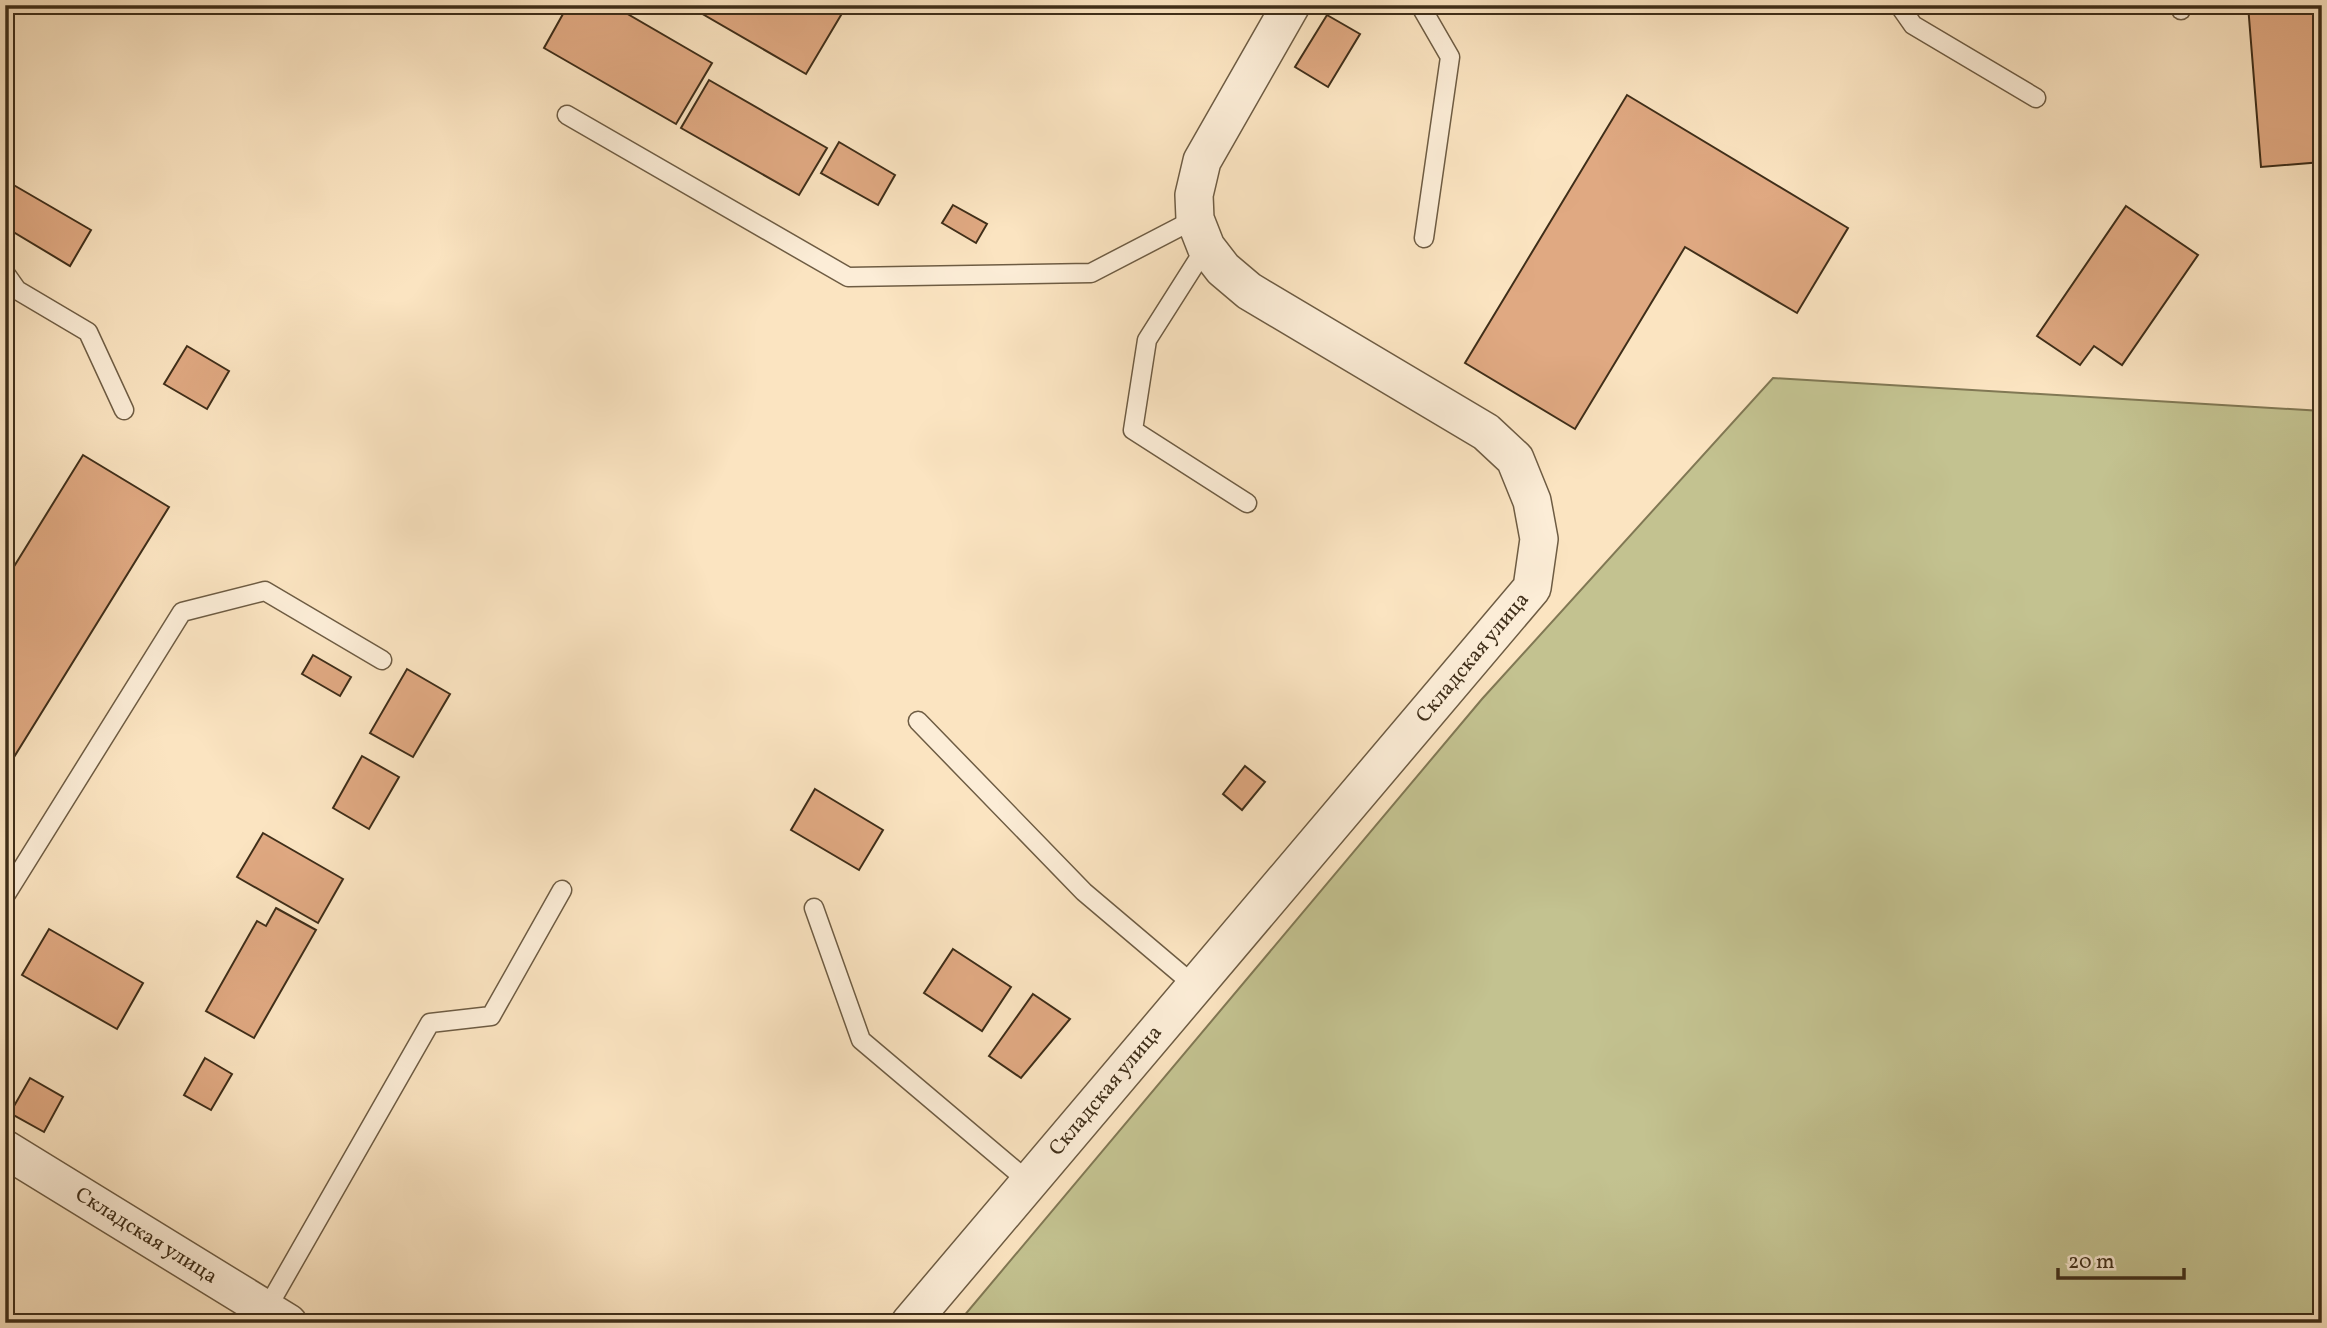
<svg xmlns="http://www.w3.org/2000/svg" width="2327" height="1328" font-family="Vollkorn,serif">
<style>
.green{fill:#c3c290;stroke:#817854;stroke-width:2}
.building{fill:#e0a982;stroke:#3f2e19;stroke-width:2}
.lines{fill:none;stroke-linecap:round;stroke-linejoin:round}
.lane-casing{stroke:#6e5c43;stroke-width:21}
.street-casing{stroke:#6e5c43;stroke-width:40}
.lane{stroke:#fcedd7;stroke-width:18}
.street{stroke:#fcedd7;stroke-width:37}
.labels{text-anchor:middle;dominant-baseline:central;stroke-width:6;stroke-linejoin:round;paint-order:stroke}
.street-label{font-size:21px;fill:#3f2e19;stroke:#fcedd7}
</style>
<rect width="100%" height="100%" fill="#fbe4c1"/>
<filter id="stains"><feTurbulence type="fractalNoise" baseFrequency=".00286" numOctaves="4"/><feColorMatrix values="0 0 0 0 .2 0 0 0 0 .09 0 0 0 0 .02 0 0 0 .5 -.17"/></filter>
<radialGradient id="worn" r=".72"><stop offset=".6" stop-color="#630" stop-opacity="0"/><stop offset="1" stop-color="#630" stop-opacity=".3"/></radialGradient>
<!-- green -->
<path class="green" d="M1773,378L2322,411V1323H958L1482,699Z"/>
<!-- building -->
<g class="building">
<path d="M568,5H612L712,63L676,124L544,48Z"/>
<path d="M687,5H847L806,74Z"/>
<path d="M2248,5H2322V162L2261,167Z"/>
<path d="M1327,15L1360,34L1328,87L1295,67Z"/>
<path d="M709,80L827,148L799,195L681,128Z"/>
<path d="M1627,95L1848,228L1797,313L1685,247L1575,429L1465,363Z"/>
<path d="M839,142L895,175L878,205L821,173Z"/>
<path d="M5,180L91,230L70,266L5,227Z"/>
<path d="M953,205L987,224L976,243L942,223Z"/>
<path d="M2126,206L2198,255L2122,365L2094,346L2080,365L2037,336Z"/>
<path d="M187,346L229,371L207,409L164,384Z"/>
<path d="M83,455L169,507L6,770L5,581Z"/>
<path d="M313,655L351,677L340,696L302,674Z"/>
<path d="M407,669L450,694L413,757L370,733Z"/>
<path d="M362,756L399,777L369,829L333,808Z"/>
<path d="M1245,766L1265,782L1242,810L1223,794Z"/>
<path d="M815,789L883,830L859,870L791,830Z"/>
<path d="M263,833L343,879L318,923L237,877Z"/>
<path d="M276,908L316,930L254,1038L206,1011L257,921L266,926Z"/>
<path d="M49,929L143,983L117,1029L22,975Z"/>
<path d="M953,949L1011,987L982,1031L924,993Z"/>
<path d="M1033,994L1070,1019L1021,1078L989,1056Z"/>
<path d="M205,1058L232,1074L211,1110L184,1095Z"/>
<path d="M30,1078L63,1097L44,1132L10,1113Z"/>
</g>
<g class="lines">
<!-- lane casing -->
<g class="lane-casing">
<g id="lane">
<path d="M1420,5L1450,57L1424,238"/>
<path d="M1899,5L1913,25L2036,98"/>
<path d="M2181,5V10"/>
<path d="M567,115L848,277L1091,273L1195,219"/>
<path d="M1206,247L1147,340L1133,430L1247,503"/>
<path d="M5,273L17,290L88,332L124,410"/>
<path d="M918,721L1084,892L1195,986"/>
<path d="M5,896L182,612L265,591L382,660"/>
<path d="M814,908L861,1040L1029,1182"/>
<path d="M266,1310L430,1023L491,1016L562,890"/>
</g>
</g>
<!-- street casing -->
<g class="street-casing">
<g id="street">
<path d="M5,1149L288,1323"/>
<path d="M910,1323L1532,588L1539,539L1532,501L1515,459L1486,432L1249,291L1223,269L1206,247L1195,219L1194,195L1202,161L1291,5"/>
</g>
</g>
<!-- lane -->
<use href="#lane" class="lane"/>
<!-- street -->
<use href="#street" class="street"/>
</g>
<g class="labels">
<!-- street labels -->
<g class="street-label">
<text transform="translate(1473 658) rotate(-50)">Складская улица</text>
<text transform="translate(1106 1091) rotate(-50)">Складская улица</text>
<text transform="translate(146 1236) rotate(32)">Складская улица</text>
</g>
</g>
<!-- margin -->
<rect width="2327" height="1328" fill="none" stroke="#fbe4c1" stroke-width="28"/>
<rect x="7" y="7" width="2313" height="1314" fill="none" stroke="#3f2e19" stroke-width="3.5"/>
<rect x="14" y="14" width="2299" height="1300" fill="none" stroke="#3f2e19" stroke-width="2"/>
<!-- scale -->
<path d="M2058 1268v10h126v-10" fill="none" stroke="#3f2e19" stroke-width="3.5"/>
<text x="2068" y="1268" font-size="21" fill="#3f2e19" stroke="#fcedd7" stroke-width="5" paint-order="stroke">20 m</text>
<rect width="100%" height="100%" filter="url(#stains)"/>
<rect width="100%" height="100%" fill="url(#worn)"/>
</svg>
